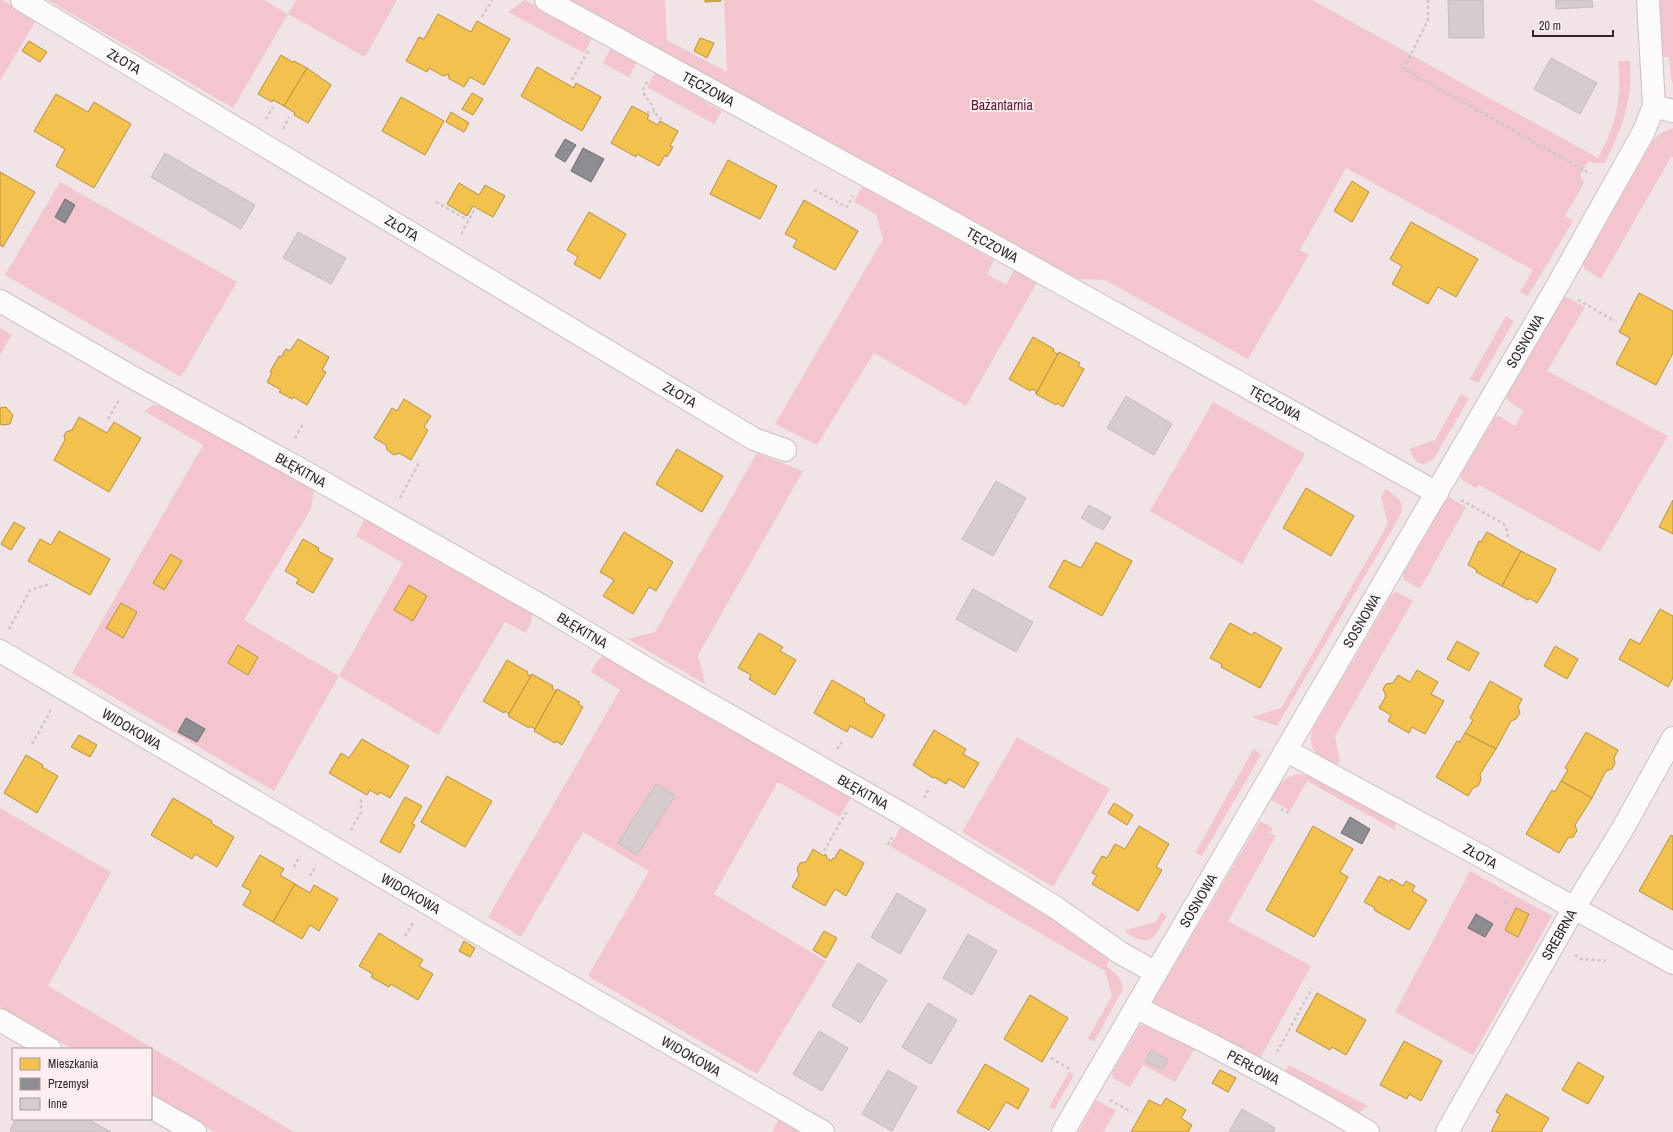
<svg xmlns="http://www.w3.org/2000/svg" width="1673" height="1132" font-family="'Archivo Narrow',sans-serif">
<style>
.green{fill:#f3c6cf}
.homes{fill:#f2c14e;stroke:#b79242}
.industry{fill:#8d8d92;stroke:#706e72}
.building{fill:#d5cccd;stroke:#c6bcbe}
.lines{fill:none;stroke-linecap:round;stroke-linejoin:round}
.street-casing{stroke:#cac1c3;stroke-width:24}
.path{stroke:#cbc7c8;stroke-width:2.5;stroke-dasharray:3 3;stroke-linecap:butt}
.street{stroke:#fdfbfb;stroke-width:22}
.labels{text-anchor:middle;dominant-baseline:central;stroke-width:4;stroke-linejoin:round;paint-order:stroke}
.street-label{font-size:14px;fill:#2e2627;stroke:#fceef1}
.park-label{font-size:14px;fill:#651530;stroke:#fceef1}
</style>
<rect width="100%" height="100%" fill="#f0e4e6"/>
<!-- green -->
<g class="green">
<path d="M0,0H2L36,20L0,81Z"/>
<path d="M48,0H264L288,14L296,0H397L365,57L288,14L233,108Z"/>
<path d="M525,0L592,38L584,53L508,12Z"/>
<path d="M564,0H665L667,40L727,72L724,0H1312L1598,158C1615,128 1623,96 1618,61H1630C1633,100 1622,129 1605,163H1594L1589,161L1580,175L1584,183L1565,216L1573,221L1528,296L1520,292L1533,270L1346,168L1300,250L1309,255L1248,359L1105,280L1078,279Z"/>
<path d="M1659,0H1673V84L1671,77L1669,57H1661Z"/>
<path d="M611,47L637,62L629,77L603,63Z"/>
<path d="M655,73L722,111L714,124L647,87Z"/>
<path d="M1673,128V157H1671L1601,279L1585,269L1583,264L1653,140L1661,133Z"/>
<path d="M60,182L237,282L181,377L5,275Z"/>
<path d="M862,186L994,260L987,274L1006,285L1014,270L1037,283L966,406L874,353L817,445L775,424L883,239L876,214L854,202Z"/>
<path d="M1564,296L1585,307L1547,371L1668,436L1600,552L1479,485L1476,488L1462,480L1461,475L1494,418L1499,416L1515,426L1524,411L1508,401L1506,396Z"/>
<path d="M1506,316L1514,321L1478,383L1470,379Z"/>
<path d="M0,328L12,335L0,355Z"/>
<path d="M1461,394L1469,399L1434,458C1420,470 1415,462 1409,449L1435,440Z"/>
<path d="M1213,402L1305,454L1242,564L1150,511Z"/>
<path d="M153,405L172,409L314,489L311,509L244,620L339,676L403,563L356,536L366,517L532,613L531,623L526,633L505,622L438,735L339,676L274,791L72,673L203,445L144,411Z"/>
<path d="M757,453L803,471L698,655L705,684L628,639L655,632Z"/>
<path d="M1386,489L1400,500L1402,509L1400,516L1277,726L1252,717L1281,708L1388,524L1381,497Z"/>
<path d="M1447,496L1466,507L1420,589L1404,580L1403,574Z"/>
<path d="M1397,592L1413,601L1335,736L1340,761L1335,767C1319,756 1307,752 1312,730L1392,594Z"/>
<path d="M604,655L851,797L840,817L778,782L714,894L826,961L757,1074L588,976L649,871L583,832L521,937L488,917L620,690L591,672L597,661Z"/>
<path d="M1017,737L1110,789L1053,887L962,832Z"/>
<path d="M1254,748L1261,755L1202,856L1195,853Z"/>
<path d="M1302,774L1310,776L1396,823L1395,830L1307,781L1290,811L1271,800C1280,784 1283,775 1302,774Z"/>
<path d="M0,808L111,872L48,986L294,1132H215L151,1095V1049H72L0,1007Z"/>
<path d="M1260,821L1273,828L1270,833L1276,836L1228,921L1311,966L1258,1062L1152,1003Z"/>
<path d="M902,825L1034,905L1110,959L1106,966C1115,973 1122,978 1123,989L1094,1042L1088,1038L1112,996L1105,971L890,846Z"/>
<path d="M1470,871L1552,916L1473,1055L1395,1012Z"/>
<path d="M1161,912L1167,916C1153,938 1153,948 1126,933V930L1156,922Z"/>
<path d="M1153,1024L1195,1048L1175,1082L1143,1065L1130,1087L1113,1078L1112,1073L1140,1025Z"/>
<path d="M1289,1065L1368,1106L1356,1115L1283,1076Z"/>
<path d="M1069,1072L1074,1075L1054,1110L1049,1107Z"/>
<path d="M1096,1100L1116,1111L1103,1132H1078Z"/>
<path d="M779,1119L803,1132H772Z"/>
</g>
<!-- homes -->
<g class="homes">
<path d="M705,0H721V1L705,2Z"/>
<path d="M438,14L471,32L477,21L510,39L484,85L470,77L464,87L448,78L449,74L443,76L429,68L427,72L406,61L419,37L424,39Z"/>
<path d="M700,38L714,43L707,58L694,51Z"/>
<path d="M29,41L47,52L40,62L22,51Z"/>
<path d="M281,55L292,62L294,61L307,68L284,106L273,100L272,102L258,94Z"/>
<path d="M537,67L574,88L576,83L601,97L582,131L521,96Z"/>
<path d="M307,68L331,85L308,123L294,115L295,113L284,106Z"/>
<path d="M472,93L483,99L473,115L462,109Z"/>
<path d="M56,94L88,112L94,102L131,124L94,188L56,166L65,149L34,131Z"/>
<path d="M401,97L444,121L425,155L382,131Z"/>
<path d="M632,106L649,115L647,119L658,125L660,121L678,131L670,146L673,147L667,157L665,155L659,166L637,154L636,157L611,143Z"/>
<path d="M451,112L469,123L464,132L446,122Z"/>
<path d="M728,160L777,186L760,219L710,194Z"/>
<path d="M0,172L35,192L3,247L0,245Z"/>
<path d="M1352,181L1369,192L1352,222L1334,211Z"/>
<path d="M459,183L479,195L485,185L505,196L493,217L473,206L467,216L447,204Z"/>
<path d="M804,200L858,231L835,270L793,247L797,240L785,234Z"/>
<path d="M589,212L626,234L600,279L574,264L578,257L567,250Z"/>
<path d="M1411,222L1478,259L1456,297L1438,287L1428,304L1392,284L1402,266L1390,259Z"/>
<path d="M1639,293L1673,311V353L1656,385L1616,364L1630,338L1619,332Z"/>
<path d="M1033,337L1054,349L1053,351L1057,354L1059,352L1036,394V391L1032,389L1030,391L1009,379Z"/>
<path d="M298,339L329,357L322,370L326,372L307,405L294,397L292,399L279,392L281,390L267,382L272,373L270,372L279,356L281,357L286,349L290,351Z"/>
<path d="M1059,352L1080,363L1078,366L1084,369L1063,407L1057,403L1056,405L1036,394Z"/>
<path d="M404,399L431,416L424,427L428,430L411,460L399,453L394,455L387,450L386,445L374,438L392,408L397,411Z"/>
<path d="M6,407L13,415L10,424L2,425L0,424V408Z"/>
<path d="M79,417L107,433L114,422L141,438L109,492L54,460L65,440L64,436L66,432L72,430Z"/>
<path d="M677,449L723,476L702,512L656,484Z"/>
<path d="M1306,488L1354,516L1331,556L1283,528Z"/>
<path d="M1673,500V534L1659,527Z"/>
<path d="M14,522L25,528L11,550L1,544Z"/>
<path d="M59,531L110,559L90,595L28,561L40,539L51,545Z"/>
<path d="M624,532L673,562L656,591L649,587L633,614L603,596L614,580L600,572Z"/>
<path d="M1487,532L1521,551L1502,586L1476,572L1477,570L1468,565L1479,541L1481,542Z"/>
<path d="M303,539L319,548L318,551L333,559L313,593L296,583L299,579L285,571Z"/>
<path d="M1096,542L1132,561L1102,616L1049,587L1064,560L1081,568Z"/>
<path d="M1521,551L1556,569L1550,580H1551L1537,603L1529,598L1528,600L1502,586Z"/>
<path d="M171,554L182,561L164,590L153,583Z"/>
<path d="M409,585L427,596L413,621L394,610Z"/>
<path d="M121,603L137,612L123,638L106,628Z"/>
<path d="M1660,609L1673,616V678L1668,687L1619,659L1630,639L1640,644Z"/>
<path d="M1230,623L1252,635L1254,632L1282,648L1260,688L1221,667L1222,664L1210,658Z"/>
<path d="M759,633L783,647L780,651L796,660L775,695L749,679L751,675L738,668Z"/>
<path d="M1457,641L1479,653L1469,671L1447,659Z"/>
<path d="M238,645L258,657L248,675L228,663Z"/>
<path d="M1555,646L1578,659L1567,679L1544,666Z"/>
<path d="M507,660L528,672L527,674L531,676L509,714L505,711L504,713L483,701Z"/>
<path d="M1417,670L1438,682L1431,694L1444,701L1425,734L1412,727L1409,733L1388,721L1391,715L1379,708L1386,696L1383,689L1386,684L1393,683L1398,675L1410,682Z"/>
<path d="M532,674L553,686L552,688L556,691L535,729L530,726L529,728L508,716Z"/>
<path d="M832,680L865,699L864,702L885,715L872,738L850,726L847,732L814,713Z"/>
<path d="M1490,681L1522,699L1518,707L1520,713L1516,719L1511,721L1496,749L1465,733L1473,720L1470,718Z"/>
<path d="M557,689L580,702L578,704L583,707L562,745L556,741L555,743L534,731Z"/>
<path d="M934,730L966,749L963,754L979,763L964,788L949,779L946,784L934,777L933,778L913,765Z"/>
<path d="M1586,732L1618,750L1614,758L1615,763L1612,769L1606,771L1592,798L1561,781L1568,770L1565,768Z"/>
<path d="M1465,733L1496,749L1480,774L1481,780L1478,786L1473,788L1468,796L1436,777L1457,741L1460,742Z"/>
<path d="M79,735L97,745L90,757L71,747Z"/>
<path d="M362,739L409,766L390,798L380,792L378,795L370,790L367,795L329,773L341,753L349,758Z"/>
<path d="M26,755L43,765L42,767L58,776L37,813L4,793Z"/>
<path d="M447,776L492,801L465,847L421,822Z"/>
<path d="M1561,781L1592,798L1575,825L1577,831L1573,837L1568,838L1559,853L1526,834L1552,790L1555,792Z"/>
<path d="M405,797L422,806L412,824L415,825L400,853L380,842Z"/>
<path d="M173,798L212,821L211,823L234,837L217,867L195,854L192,859L151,835Z"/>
<path d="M1114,803L1133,815L1127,825L1108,813Z"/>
<path d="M1139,826L1169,844L1156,867L1162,870L1138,911L1092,884L1097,875L1092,873L1102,856L1107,858L1115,844L1125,849Z"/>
<path d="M1313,826L1353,849L1340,872L1348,877L1314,937L1266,910Z"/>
<path d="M1671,835L1673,836V910L1639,891Z"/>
<path d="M813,849L824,856L825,854L827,856L826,857L831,861L833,858L834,859L840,849L864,863L846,896L835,889L825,906L792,887L799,875L797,869L800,863L806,862Z"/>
<path d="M260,855L284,869L280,875L295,884L273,922L243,905L251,891L242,886Z"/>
<path d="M1379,876L1390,882L1391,879L1403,886L1406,881L1415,886L1412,891L1427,900L1409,930L1374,910L1375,908L1364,902Z"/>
<path d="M295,884L310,893L314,885L338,899L319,931L310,925L302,939L273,922Z"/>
<path d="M1516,908L1529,914L1518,937L1505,930Z"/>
<path d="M824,931L837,938L826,958L813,950Z"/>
<path d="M379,933L423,960L419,966L433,974L418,1000L391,984L389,987L371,977L373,974L359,966Z"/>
<path d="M464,941L475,948L470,957L459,951Z"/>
<path d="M1317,993L1366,1020L1346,1055L1332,1047L1330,1050L1296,1031Z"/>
<path d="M1030,995L1068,1018L1042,1062L1004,1039Z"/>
<path d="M1404,1041L1442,1061L1421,1101L1409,1094L1407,1099L1380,1085Z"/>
<path d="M1578,1062L1604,1077L1588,1104L1562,1090Z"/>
<path d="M985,1064L1029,1089L1018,1109L1006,1102L989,1130L957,1112Z"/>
<path d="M1220,1070L1236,1078L1228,1092L1212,1083Z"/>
<path d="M1506,1094L1549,1118L1541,1132H1491L1500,1114L1496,1112Z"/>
<path d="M1166,1098L1186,1110L1181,1118L1192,1125L1188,1132H1131L1149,1100L1161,1106Z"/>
</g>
<!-- industry -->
<g class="industry">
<path d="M565,139L576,145L565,162L555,156Z"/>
<path d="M583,148L604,159L591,182L571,171Z"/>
<path d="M65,199L75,205L65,223L55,217Z"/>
<path d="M186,718L205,729L197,742L178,732Z"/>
<path d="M1350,817L1370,829L1362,844L1341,833Z"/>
<path d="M1476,914L1493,924L1485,937L1468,928Z"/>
</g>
<!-- building -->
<g class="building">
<path d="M1448,0H1483L1484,38H1449Z"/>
<path d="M1556,0H1592L1593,7L1556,9Z"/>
<path d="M1551,58L1597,83L1580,114L1534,89Z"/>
<path d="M165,153L255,205L241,229L151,177Z"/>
<path d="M298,232L346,258L331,284L283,258Z"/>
<path d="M1126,396L1172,424L1154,455L1107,428Z"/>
<path d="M996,481L1026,498L993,556L962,539Z"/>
<path d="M1089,505L1111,517L1103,530L1081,518Z"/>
<path d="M973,589L1033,622L1016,652L956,619Z"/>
<path d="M656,784L675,796L637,855L618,843Z"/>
<path d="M897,893L926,910L900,954L871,937Z"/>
<path d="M968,934L997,951L972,995L943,978Z"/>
<path d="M858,963L887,980L861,1023L832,1006Z"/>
<path d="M928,1003L957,1020L931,1064L902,1047Z"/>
<path d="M819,1031L848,1048L822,1091L793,1074Z"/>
<path d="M1151,1050L1168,1060L1162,1070L1145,1061Z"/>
<path d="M888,1070L917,1087L892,1131L862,1114Z"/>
<path d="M1242,1109L1275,1128L1273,1131L1275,1132H1229Z"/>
<path d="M16,1119H88L111,1132H13L10,1130Z"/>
</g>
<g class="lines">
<!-- street casing -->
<g class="street-casing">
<g id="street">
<path id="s1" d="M22,0L754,439L785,450"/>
<path id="s2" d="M546,0L928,209L1437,493"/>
<path d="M1654,106L1673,111"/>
<path id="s3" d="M0,301L132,377L296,467L547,609L656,674L904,815L1055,907L1119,952L1156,973"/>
<path id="s4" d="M0,651L478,933L823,1132"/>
<path id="s5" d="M1287,751L1479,855L1673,963"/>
<path id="s6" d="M1136,1007C1158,1019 1180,1029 1202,1040C1258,1069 1314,1099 1368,1132"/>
<path d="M0,1020L50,1049"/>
<path d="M151,1107L195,1132"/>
<path id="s7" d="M1063,1132L1556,288L1643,133L1654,106L1648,0"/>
<path id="s8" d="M1447,1132L1574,908L1622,830L1673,738"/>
</g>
</g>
<!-- path -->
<g class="path">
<path d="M1428,0V20L1404,69L1591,174"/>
<path d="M482,17L492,0"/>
<path d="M572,80L588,51"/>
<path d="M647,82L643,89L644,94L652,105L654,112L664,122"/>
<path d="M647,112H654"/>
<path d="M266,119L273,107"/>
<path d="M283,129L289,117"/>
<path d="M814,190L847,207L853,196"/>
<path d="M436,202L468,220"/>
<path d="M461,234L476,207"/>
<path d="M1578,300L1615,321"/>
<path d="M108,419L120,398"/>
<path d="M295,438L304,422"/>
<path d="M400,498L420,461"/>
<path d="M1461,500L1504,524L1507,530L1508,538"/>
<path d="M9,629L30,590L50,584"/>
<path d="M32,744L51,710"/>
<path d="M837,749L842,742"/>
<path d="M924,798L929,789"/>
<path d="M1281,809L1289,813"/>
<path d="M351,830L361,812V799"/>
<path d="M888,845L892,837"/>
<path d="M824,851L847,811"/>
<path d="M294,867L300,856"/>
<path d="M310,876L316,866"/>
<path d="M1504,904L1507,899"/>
<path d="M405,936L413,923"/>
<path d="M1575,955L1581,959L1606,961"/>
<path d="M1277,1052L1312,988"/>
<path d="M1051,1058L1071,1070"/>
<path d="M1110,1100L1132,1112"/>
</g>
<!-- street -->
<use href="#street" class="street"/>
</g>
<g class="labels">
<!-- street labels -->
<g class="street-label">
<text stroke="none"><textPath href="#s1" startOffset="119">ZŁOTA</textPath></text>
<text stroke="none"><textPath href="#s2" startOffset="185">TĘCZOWA</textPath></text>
<text stroke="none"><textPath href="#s1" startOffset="443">ZŁOTA</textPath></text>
<text stroke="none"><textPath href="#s2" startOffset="509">TĘCZOWA</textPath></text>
<text stroke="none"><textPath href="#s7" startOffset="916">SOSNOWA</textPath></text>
<text stroke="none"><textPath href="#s1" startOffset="767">ZŁOTA</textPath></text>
<text stroke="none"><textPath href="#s2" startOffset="833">TĘCZOWA</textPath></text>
<text stroke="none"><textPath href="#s3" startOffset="345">BŁĘKITNA</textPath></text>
<text stroke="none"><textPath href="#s7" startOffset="592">SOSNOWA</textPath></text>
<text stroke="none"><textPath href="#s3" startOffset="669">BŁĘKITNA</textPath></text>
<text stroke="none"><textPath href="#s4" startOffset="153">WIDOKOWA</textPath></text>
<text stroke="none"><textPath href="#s3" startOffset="993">BŁĘKITNA</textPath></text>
<text stroke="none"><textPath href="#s5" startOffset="220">ZŁOTA</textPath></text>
<text stroke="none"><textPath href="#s4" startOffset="477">WIDOKOWA</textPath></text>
<text stroke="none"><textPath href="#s7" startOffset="268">SOSNOWA</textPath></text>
<text stroke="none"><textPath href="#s8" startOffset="227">SREBRNA</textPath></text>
<text stroke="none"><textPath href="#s4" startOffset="801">WIDOKOWA</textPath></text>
<text stroke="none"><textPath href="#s6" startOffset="132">PERŁOWA</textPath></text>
</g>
<!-- park labels -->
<g class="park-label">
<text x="1002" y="105">Bażantarnia</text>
</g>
</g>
<!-- legend -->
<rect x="12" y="1048" width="140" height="72" fill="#fceef1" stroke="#aa9ea0"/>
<rect x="20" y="1058" width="20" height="12" fill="#f2c14e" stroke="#aa9ea0"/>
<text x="48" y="1068" font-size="12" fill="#2e2627">Mieszkania</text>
<rect x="20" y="1078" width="20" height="12" fill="#8d8d92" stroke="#aa9ea0"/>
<text x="48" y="1088" font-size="12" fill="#2e2627">Przemysł</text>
<rect x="20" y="1098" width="20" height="12" fill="#d5cccd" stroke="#aa9ea0"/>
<text x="48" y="1108" font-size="12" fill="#2e2627">Inne</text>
<!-- scale -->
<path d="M1533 30v6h80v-6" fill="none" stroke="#2e2627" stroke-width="2"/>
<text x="1539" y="30" font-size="12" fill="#2e2627" stroke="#fceef1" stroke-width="3" paint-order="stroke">20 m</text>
</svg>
